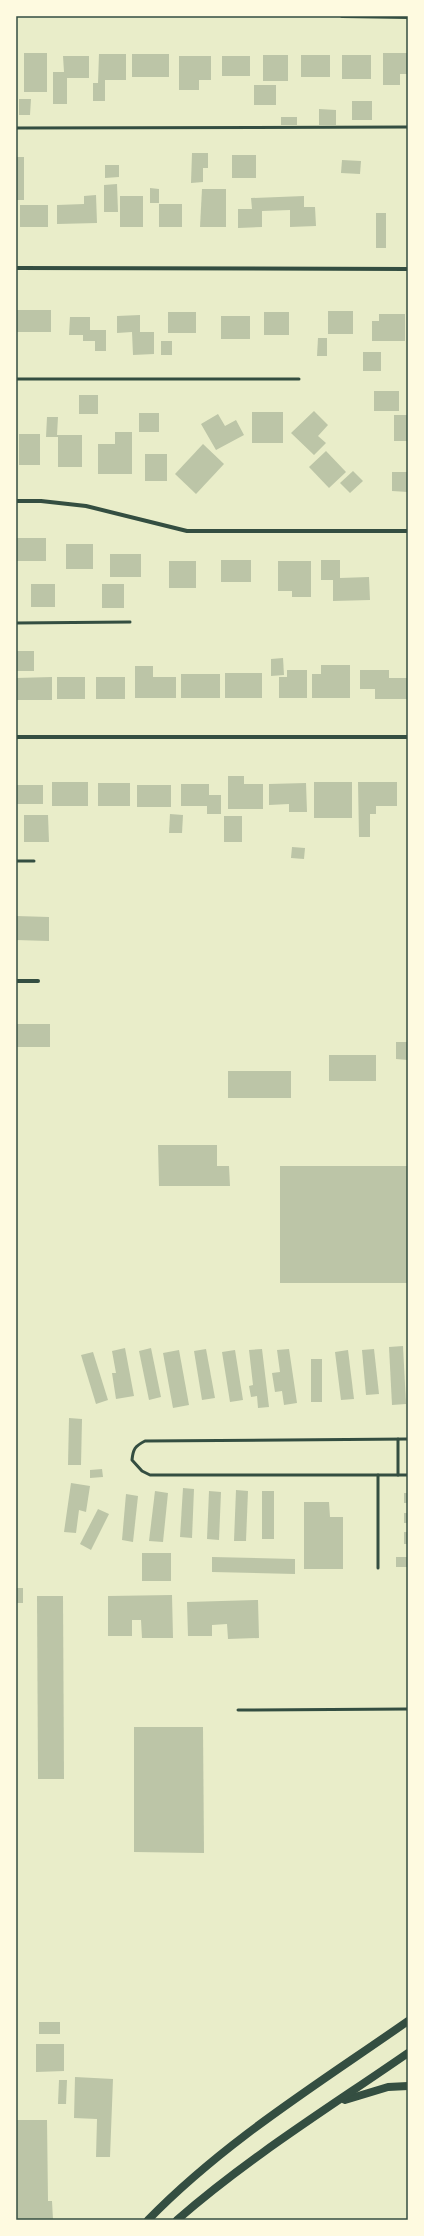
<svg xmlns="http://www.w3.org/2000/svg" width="424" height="2236" font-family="Lora,serif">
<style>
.building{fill:#bcc5a7}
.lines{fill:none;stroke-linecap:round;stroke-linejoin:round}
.service{stroke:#344e41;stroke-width:3}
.minor{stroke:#344e41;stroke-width:4}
.secondary{stroke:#344e41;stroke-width:8}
.neatline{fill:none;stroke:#344e41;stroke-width:1.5}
</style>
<rect width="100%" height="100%" fill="#e9edc9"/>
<!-- building -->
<g class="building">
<rect x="24" y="53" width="23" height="39"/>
<path d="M383,53H408V74H400V85H383Z"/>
<path d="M99,54H126V80H105V101H93V83H98Z"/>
<rect x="132" y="54" width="37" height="23"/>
<rect x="263" y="55" width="25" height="26"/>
<rect x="301" y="55" width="29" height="22"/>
<rect x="342" y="55" width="29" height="24"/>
<path d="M63,56H89V78H67V104H53V72H64Z"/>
<path d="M179,56H211V80H199V90H179Z"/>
<rect x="222" y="56" width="28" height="20"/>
<rect x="254" y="85" width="22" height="20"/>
<path d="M19,99H31L30,115H19Z"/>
<rect x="352" y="101" width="20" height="19"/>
<path d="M319,109L336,110V125H319Z"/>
<rect x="281" y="117" width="16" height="8"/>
<path d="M192,153H208V168H203V182L191,183Z"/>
<rect x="232" y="155" width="24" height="23"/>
<rect x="16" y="157" width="8" height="43"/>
<path d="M342,160L361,161L360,174L341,173Z"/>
<path d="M105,165H119V177L105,178Z"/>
<path d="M117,184L118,212H104V185Z"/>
<path d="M150,188L159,189V203H150Z"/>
<path d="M202,189H226V227H200Z"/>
<path d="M96,195L97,223L57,224V205L84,204V196Z"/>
<rect x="120" y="196" width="23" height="31"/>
<path d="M304,196V207H315L316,226L290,227V210L262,211V227L238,228V209H252L251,198Z"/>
<rect x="159" y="204" width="23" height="23"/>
<rect x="20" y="205" width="28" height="22"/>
<rect x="376" y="213" width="10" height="35"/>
<rect x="16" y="310" width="35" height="22"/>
<rect x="328" y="311" width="25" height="23"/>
<rect x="168" y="312" width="28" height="21"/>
<rect x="264" y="312" width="25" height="23"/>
<path d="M379,314H405V341H372V321H379Z"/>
<path d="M140,315V332H154V354L133,355L132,332L117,333V316Z"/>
<rect x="221" y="316" width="29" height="23"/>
<path d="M70,317H90V330H106V351H95V341H83V335H69Z"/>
<path d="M318,338H327V356H317Z"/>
<rect x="161" y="341" width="11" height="14"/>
<rect x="363" y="352" width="18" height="19"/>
<rect x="374" y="391" width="25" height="20"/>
<rect x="79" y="395" width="19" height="19"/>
<path d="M314,411L328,425L318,436L326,443L314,455L291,433Z"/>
<rect x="252" y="412" width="31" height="31"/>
<rect x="139" y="413" width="20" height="19"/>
<path d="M218,414L225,426L236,420L244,435L216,450L201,424Z"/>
<rect x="394" y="415" width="14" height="26"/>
<path d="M47,417H58L57,435H82V467H58V437H46Z"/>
<path d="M115,432H132V474H98V444H115Z"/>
<rect x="19" y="434" width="21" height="31"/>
<path d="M203,444L224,464L196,494L175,474Z"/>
<path d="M326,451L346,472L329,488L309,467Z"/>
<rect x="145" y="454" width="22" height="27"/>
<path d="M353,471L363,481L350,493L340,483Z"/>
<path d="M392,472H408V492L392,491Z"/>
<rect x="16" y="538" width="30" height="23"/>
<rect x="66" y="544" width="27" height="25"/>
<rect x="110" y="554" width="31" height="23"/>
<rect x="221" y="560" width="30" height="22"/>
<path d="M321,560H340V578L369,577L370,600L333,601V580H321Z"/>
<rect x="169" y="561" width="27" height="27"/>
<path d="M278,561H311V597H292V591H278Z"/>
<rect x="31" y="584" width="24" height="23"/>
<rect x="102" y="584" width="22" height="24"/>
<rect x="16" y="651" width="18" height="20"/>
<path d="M283,658L284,675L271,676V659Z"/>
<path d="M321,665H350V698H312V674H321Z"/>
<path d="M135,666H153V677H176V698H135Z"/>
<path d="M287,670H307V698H279V677H287Z"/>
<path d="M360,670H389V678H408V699H375V689H360Z"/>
<rect x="225" y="673" width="37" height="25"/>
<rect x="181" y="674" width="39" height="24"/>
<path d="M52,677V700H16V678Z"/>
<rect x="57" y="677" width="28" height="22"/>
<rect x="96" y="677" width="29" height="22"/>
<path d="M228,776H244V784H263V809H228Z"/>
<rect x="52" y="782" width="36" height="24"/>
<rect x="314" y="782" width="38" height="36"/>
<path d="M358,782H397V806H376V814H370V837H359Z"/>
<rect x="98" y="783" width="32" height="23"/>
<path d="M306,783L307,812H289V804L269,805V784Z"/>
<path d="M181,784H209V795H221V814H207V806H181Z"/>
<rect x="16" y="785" width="27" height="19"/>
<rect x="137" y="785" width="34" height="22"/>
<path d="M170,814L183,815L182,833H169Z"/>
<path d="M24,815H48L49,842H24Z"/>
<rect x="224" y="816" width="18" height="26"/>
<path d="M292,847L305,848L304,859L291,858Z"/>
<path d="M16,916L49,917V941L16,940Z"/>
<rect x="16" y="1024" width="34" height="23"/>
<path d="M396,1042H408V1060L396,1059Z"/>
<rect x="329" y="1055" width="47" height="26"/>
<rect x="228" y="1071" width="63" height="27"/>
<path d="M158,1145H217V1166H229L230,1186H159Z"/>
<rect x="280" y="1166" width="128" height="117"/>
<path d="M403,1346L406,1404L392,1405L389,1347Z"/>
<path d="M125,1348L134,1396L116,1399L112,1373H116L112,1351Z"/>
<path d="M151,1348L161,1397L149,1400L139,1351Z"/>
<path d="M206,1349L215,1398L202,1400L194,1351Z"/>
<path d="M262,1349L269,1407L258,1408L257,1396L251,1397L249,1386L253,1385L249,1350Z"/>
<path d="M289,1349L297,1403L284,1405L282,1391L275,1392L272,1373L280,1372L277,1350Z"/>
<path d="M374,1349L379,1394L366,1395L362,1350Z"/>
<path d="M179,1350L189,1405L173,1408L163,1353Z"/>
<path d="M235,1350L243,1400L230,1402L222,1352Z"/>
<path d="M348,1350L354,1399L341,1400L335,1352Z"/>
<path d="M93,1352L108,1400L96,1404L81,1355Z"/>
<rect x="311" y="1359" width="11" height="43"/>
<path d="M69,1418L82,1419L81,1465H68Z"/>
<path d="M102,1469L103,1477L90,1478V1470Z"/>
<path d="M71,1483L90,1486L86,1512L79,1510L76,1533L64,1532Z"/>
<path d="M183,1488L194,1489L192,1538L180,1537Z"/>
<path d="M236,1490L248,1491L246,1541H234Z"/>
<path d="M155,1491L168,1493L163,1542L149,1541Z"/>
<path d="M209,1491L221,1492L219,1540L207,1539Z"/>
<rect x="262" y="1491" width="12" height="48"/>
<rect x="404" y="1493" width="4" height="10"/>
<path d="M126,1494L138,1496L133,1542L122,1540Z"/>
<path d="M304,1502H329L330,1517H343V1569H304Z"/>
<path d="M98,1509L109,1514L91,1550L80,1544Z"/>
<rect x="404" y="1513" width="4" height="10"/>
<rect x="404" y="1532" width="4" height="12"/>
<rect x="142" y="1553" width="29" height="28"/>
<path d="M212,1557L295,1559V1574L212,1572Z"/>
<rect x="396" y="1557" width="12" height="10"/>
<rect x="16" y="1588" width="7" height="15"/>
<path d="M172,1595L173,1638H142L141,1620H132V1636H108V1596Z"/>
<path d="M37,1596H63L64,1779H38Z"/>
<path d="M258,1600L259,1638L228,1639L227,1624L212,1625V1636H188L187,1602Z"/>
<path d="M134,1727H203L204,1853L134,1852Z"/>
<rect x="39" y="2022" width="21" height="12"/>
<path d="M36,2044H64V2071L36,2072Z"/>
<path d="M75,2077L113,2079L110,2157H96L97,2119L74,2118Z"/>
<path d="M59,2080H67L66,2104H58Z"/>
<path d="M16,2120H47L48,2201H52L53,2220H16Z"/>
</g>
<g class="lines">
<!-- service -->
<g class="service">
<path d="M16,128L408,127"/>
<path d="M16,379H299"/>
<path d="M16,623L130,622"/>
<path d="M16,861H34"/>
<path d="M398,1439V1475"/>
<path d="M408,1439L145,1441C135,1446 133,1449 132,1460L142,1471L150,1475H408"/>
<path d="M378,1475V1568"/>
<path d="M238,1710L408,1709"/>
</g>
<!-- minor -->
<g class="minor">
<path d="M342,16L408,17"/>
<path d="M16,268L408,269"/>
<path d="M16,501H41L86,506L187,531H408"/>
<path d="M16,737H408"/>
<path d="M16,981H38"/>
</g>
<!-- secondary -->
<g class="secondary">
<path d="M345,2100L388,2087L408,2086"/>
<path d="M148,2220C225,2141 318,2084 408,2021"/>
<path d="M177,2220C249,2157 330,2107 408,2053"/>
</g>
</g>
<!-- border -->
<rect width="424" height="2236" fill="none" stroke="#fefae0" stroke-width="34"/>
<rect x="17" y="17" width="390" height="2202" class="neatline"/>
</svg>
